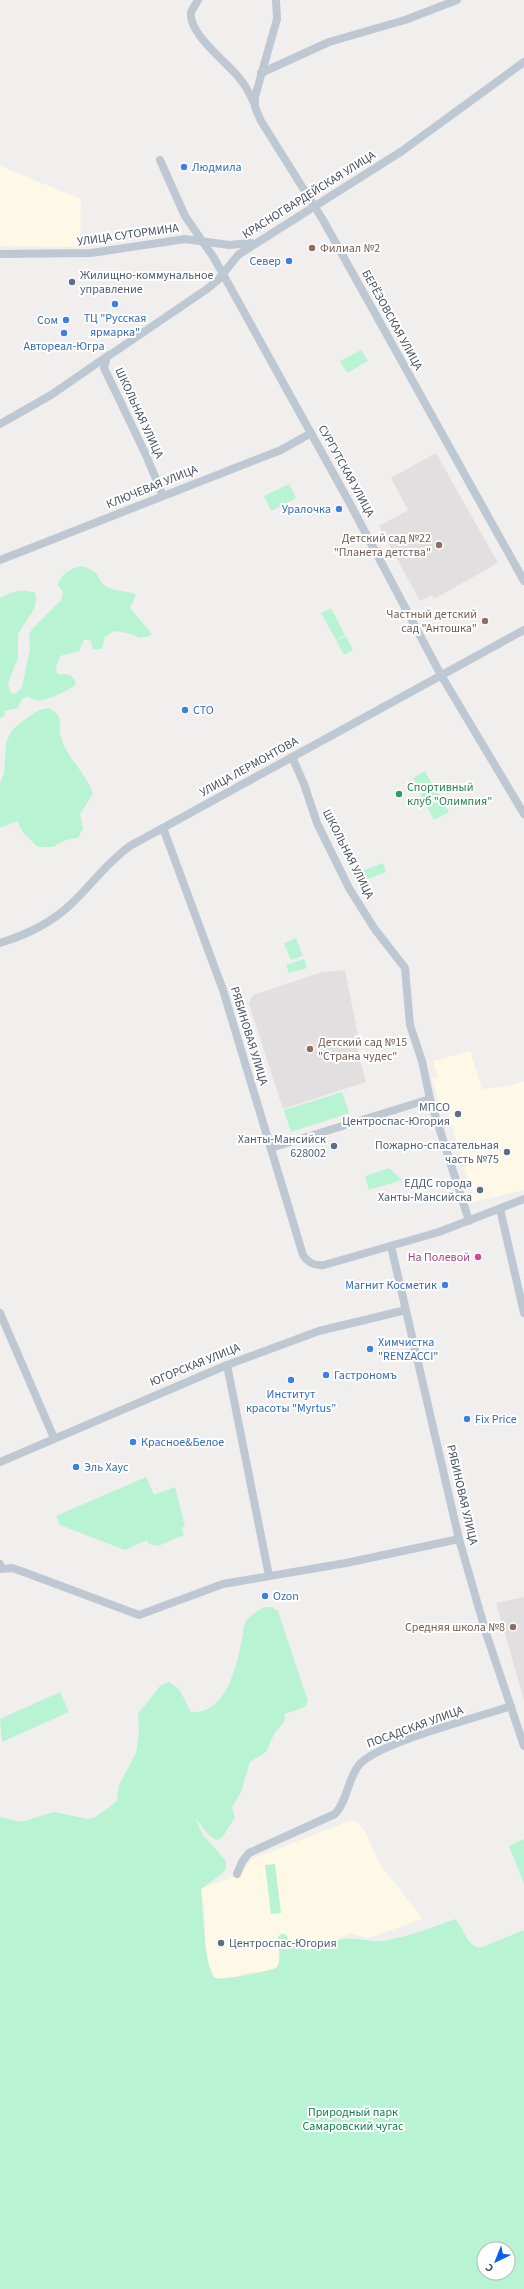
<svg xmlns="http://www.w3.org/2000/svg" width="524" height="2289" font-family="'Source Sans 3',sans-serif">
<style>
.commercial{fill:#fef8e6}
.education{fill:#e2dfe0}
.green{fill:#b8f3d3;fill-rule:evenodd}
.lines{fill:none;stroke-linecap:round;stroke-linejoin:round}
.minor{stroke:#bdc8d2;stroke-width:8}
.shop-dot{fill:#3f7fe0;stroke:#fff;stroke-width:1.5}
.education-dot{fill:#8d6e63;stroke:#fff;stroke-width:1.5}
.service-dot{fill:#5c6f8a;stroke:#fff;stroke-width:1.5}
.leisure-dot{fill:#2e9e5b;stroke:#fff;stroke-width:1.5}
.hotel-dot{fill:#d1479c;stroke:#fff;stroke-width:1.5}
.labels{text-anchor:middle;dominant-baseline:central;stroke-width:4;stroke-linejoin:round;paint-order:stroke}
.shop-label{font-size:12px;fill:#366cbe;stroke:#fff;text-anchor:start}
.street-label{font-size:12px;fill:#45505e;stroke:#fff}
.education-label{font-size:12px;fill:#785e54;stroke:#fff;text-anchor:end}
.service-label{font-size:12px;fill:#4e5e75;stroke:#fff;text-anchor:end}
.leisure-label{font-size:12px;fill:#27864d;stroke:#fff;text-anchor:start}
.hotel-label{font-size:12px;fill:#b23c85;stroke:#fff;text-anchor:end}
.park-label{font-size:12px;fill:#0d8752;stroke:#fff}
</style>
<rect width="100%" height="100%" fill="#f1eeee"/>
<!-- commercial -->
<g class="commercial">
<path d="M0,166L81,199L80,247L0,246Z"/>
<path d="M470,1051L482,1089L508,1086L524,1081V1190L474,1202L448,1111L442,1112L432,1079L438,1077L433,1061Z"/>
<path d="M349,1821H356L365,1831L379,1863L423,1919L368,1938L351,1933L315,1949L308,1950L294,1946L285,1934L278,1937L279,1961L277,1967L270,1971L246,1973L230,1979L215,1978L206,1959L204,1904L201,1888L228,1879L232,1875H241L252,1859Z"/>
</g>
<!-- education -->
<g class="education">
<path d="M436,453L498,563L434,599L432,595L420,601L379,526L408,510L391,478Z"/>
<path d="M345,970L358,1035L354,1036L366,1082L283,1109L249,1004L253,995L322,972Z"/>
<path d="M524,1597V1700L496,1603Z"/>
</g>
<!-- green -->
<g class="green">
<path d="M361,350L368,361L347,373L340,361Z"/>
<path d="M289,484L296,498L271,511L264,496Z"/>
<path d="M80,566C104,571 94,580 109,588C117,592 128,590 136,595L130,608L152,634L150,636L140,638L128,633L114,631L105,637L102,649H93L91,641L84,639L79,651L60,656L56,666L57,674C66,674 73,673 76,684C68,691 46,702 35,700C32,699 30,697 26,697L22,699L18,708L4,711L5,716L0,718V598C11,592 23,588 35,593L36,600L34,609L18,634V658L8,683L11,694L16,693L22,687L30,649L29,635L32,629L62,599L63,591L58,586C61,573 69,570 80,566Z"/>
<path d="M331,608L345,635L336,640L321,613Z"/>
<path d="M346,636L353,650L344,655L336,641Z"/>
<path d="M49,708C66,718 57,723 61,737C67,759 86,772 93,794L80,814L83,828L78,838L66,840L53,847H38L24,834L17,821L0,828V783L4,774L6,743L12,730L23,721L39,710Z"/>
<path d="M425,771L433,786L421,792L413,778Z"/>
<path d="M435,786L449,812L434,820L420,794Z"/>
<path d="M383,863L386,872L365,880L362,871Z"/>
<path d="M296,938L303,956L291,960L284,943Z"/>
<path d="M304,959L307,968L289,973L286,965Z"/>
<path d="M342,1092L349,1113L291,1132L284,1110Z"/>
<path d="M389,1168L402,1180L369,1190L365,1176Z"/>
<path d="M146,1477L154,1495L175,1487L185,1526L181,1528L184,1535L158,1546L149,1544L147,1540L125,1550L60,1525L56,1516Z"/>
<path d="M265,1607H272L278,1611L308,1701L305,1707L285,1714L284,1722L275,1732L266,1752L250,1762L241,1792L232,1807L235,1818L221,1839L216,1840L208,1834L195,1818L203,1835L226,1861V1868L223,1873L201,1889C203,1906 204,1969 215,1978C219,1981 274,1971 277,1967C282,1961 278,1945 278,1937L281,1934H285C305,1963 317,1944 344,1939C356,1937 368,1942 381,1941C407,1938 430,1928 455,1919C464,1928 466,1945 480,1948L524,1930V2289H0V1817L21,1822L54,1812L88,1819L94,1818L112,1805L117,1800L119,1785L136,1753L139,1731L138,1714L160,1686L169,1682L179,1689L191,1712C226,1715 237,1666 242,1639C244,1633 243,1625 246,1621C248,1617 261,1608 265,1607ZM484,2249H508V2273H484Z"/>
<path d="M60,1692L69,1712L2,1742L0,1719Z"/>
<path d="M524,1839V1884L509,1846Z"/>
<path d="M275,1864L281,1913L271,1914L265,1865Z"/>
</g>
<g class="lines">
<!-- minor -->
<g class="minor">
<path d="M198,0L191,12C188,34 227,62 240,79C246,86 250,94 254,103"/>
<path d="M276,0L277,19L255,97V107L261,121L323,220L524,581"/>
<path d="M261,73L329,42L405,20L457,0"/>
<path d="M160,160L185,216L214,258L348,500L441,675L524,814"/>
<path d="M0,254L91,253L185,239L229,245L251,243"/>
<path d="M0,424L51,395L109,355"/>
<path d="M163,496L146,455L107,374L104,368L107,357L207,289L218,280L238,255L402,151L524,62"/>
<path d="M0,560L281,450L311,433"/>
<path d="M292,757L304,784L317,823L349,888L374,928L405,968L410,1025L422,1061L430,1099L469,1221"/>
<path d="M163,828L223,990L303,1255C308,1263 314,1266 324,1265L439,1232L524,1199"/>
<path d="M0,943C26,935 50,924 70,905C91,886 106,863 130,846L524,630"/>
<path d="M271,1148L430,1099"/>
<path d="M500,1209L524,1313"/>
<path d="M391,1246L459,1539L486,1633L524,1746"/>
<path d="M0,1313L54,1438"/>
<path d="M227,1365L269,1576"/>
<path d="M0,1462L227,1365L319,1331L406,1310"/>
<path d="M0,1564L2,1569L12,1568L21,1571L139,1615L223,1584L346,1563L459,1539"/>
<path d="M237,1874L242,1862L249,1853L335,1814C348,1800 347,1780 359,1765C376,1743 480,1717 511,1706"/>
</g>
</g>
<!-- markers -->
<g class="shop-dot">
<circle cx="184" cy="167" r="4"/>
<circle cx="289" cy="261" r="4"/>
<circle cx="115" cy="304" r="4"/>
<circle cx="66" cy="320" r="4"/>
<circle cx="64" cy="333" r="4"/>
<circle cx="339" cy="509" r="4"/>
<circle cx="185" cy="710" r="4"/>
<circle cx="445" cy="1285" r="4"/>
<circle cx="370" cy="1349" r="4"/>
<circle cx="326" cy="1375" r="4"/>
<circle cx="291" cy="1380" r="4"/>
<circle cx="467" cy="1419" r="4"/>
<circle cx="133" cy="1442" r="4"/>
<circle cx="76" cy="1467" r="4"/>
<circle cx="265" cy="1596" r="4"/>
</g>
<g class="education-dot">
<circle cx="312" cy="248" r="4"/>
<circle cx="439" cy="545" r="4"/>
<circle cx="485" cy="621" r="4"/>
<circle cx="310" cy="1049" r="4"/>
<circle cx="513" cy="1627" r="4"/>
</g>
<g class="service-dot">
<circle cx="72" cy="282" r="4"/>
<circle cx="458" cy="1114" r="4"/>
<circle cx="334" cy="1146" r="4"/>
<circle cx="507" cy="1152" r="4"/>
<circle cx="480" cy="1190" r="4"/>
<circle cx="221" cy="1943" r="4"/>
</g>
<circle class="leisure-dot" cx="399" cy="794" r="4"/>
<circle class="hotel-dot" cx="478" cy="1257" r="4"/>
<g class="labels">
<!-- shop labels -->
<g class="shop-label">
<text x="192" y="167">Людмила</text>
<text x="281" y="261" text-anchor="end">Север</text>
<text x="115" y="318" text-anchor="middle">ТЦ "Русская<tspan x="115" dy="14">ярмарка"</tspan></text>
<text x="58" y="320" text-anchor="end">Сом</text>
<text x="64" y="346" text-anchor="middle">Автореал-Югра</text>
<text x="331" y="509" text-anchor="end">Уралочка</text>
<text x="193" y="710">СТО</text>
<text x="437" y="1285" text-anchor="end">Магнит Косметик</text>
<text x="378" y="1342">Химчистка<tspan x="378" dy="14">"RENZACCI"</tspan></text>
<text x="334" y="1375">Гастрономъ</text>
<text x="291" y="1394" text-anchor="middle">Институт<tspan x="291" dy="14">красоты "Myrtus”</tspan></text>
<text x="475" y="1419">Fix Price</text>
<text x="141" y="1442">Красное&amp;Белое</text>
<text x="84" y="1467">Эль Хаус</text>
<text x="273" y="1596">Ozon</text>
</g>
<!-- street labels -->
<g class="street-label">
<text transform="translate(309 195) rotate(-32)">КРАСНОГВАРДЕЙСКАЯ УЛИЦА</text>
<text transform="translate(128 235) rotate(-8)">УЛИЦА СУТОРМИНА</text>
<text transform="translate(392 320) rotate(61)">БЕРЁЗОВСКАЯ УЛИЦА</text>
<text transform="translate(139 413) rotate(65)">ШКОЛЬНАЯ УЛИЦА</text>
<text transform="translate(346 471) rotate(61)">СУРГУТСКАЯ УЛИЦА</text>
<text transform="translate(152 487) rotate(-22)">КЛЮЧЕВАЯ УЛИЦА</text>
<text transform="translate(249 767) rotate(-29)">УЛИЦА ЛЕРМОНТОВА</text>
<text transform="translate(348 854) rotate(63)">ШКОЛЬНАЯ УЛИЦА</text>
<text transform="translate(249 1036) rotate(73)">РЯБИНОВАЯ УЛИЦА</text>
<text transform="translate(195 1365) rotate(-22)">ЮГОРСКАЯ УЛИЦА</text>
<text transform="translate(462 1495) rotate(77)">РЯБИНОВАЯ УЛИЦА</text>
<text transform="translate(415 1727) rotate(-20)">ПОСАДСКАЯ УЛИЦА</text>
</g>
<!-- education labels -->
<g class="education-label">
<text x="320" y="248" text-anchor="start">Филиал №2</text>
<text x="431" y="538">Детский сад №22<tspan x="431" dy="14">"Планета детства"</tspan></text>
<text x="477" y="614">Частный детский<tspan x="477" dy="14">сад "Антошка"</tspan></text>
<text x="318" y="1042" text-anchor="start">Детский сад №15<tspan x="318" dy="14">"Страна чудес"</tspan></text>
<text x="505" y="1627">Средняя школа №8</text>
</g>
<!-- service labels -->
<g class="service-label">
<text x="80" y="275" text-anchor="start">Жилищно-коммунальное<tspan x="80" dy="14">управление</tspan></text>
<text x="450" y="1107">МПСО<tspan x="450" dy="14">Центроспас-Югория</tspan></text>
<text x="326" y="1139">Ханты-Мансийск<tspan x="326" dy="14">628002</tspan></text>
<text x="499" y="1145">Пожарно-спасательная<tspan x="499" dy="14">часть №75</tspan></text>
<text x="472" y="1183">ЕДДС города<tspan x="472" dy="14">Ханты-Мансийска</tspan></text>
<text x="229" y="1943" text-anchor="start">Центроспас-Югория</text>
</g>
<!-- leisure labels -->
<g class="leisure-label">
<text x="407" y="787">Спортивный<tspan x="407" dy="14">клуб "Олимпия"</tspan></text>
</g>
<!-- hotel labels -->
<g class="hotel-label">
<text x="470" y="1257">На Полевой</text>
</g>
<!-- park labels -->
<g class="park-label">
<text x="353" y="2112">Природный парк<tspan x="353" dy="14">Самаровский чугас</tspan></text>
</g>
</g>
<!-- north arrow -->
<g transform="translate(496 2261) rotate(223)"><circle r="19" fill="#ffffff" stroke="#b5b9bf"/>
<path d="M0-3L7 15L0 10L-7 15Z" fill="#075ef3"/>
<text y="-6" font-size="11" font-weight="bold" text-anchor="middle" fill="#45505e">С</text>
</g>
</svg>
